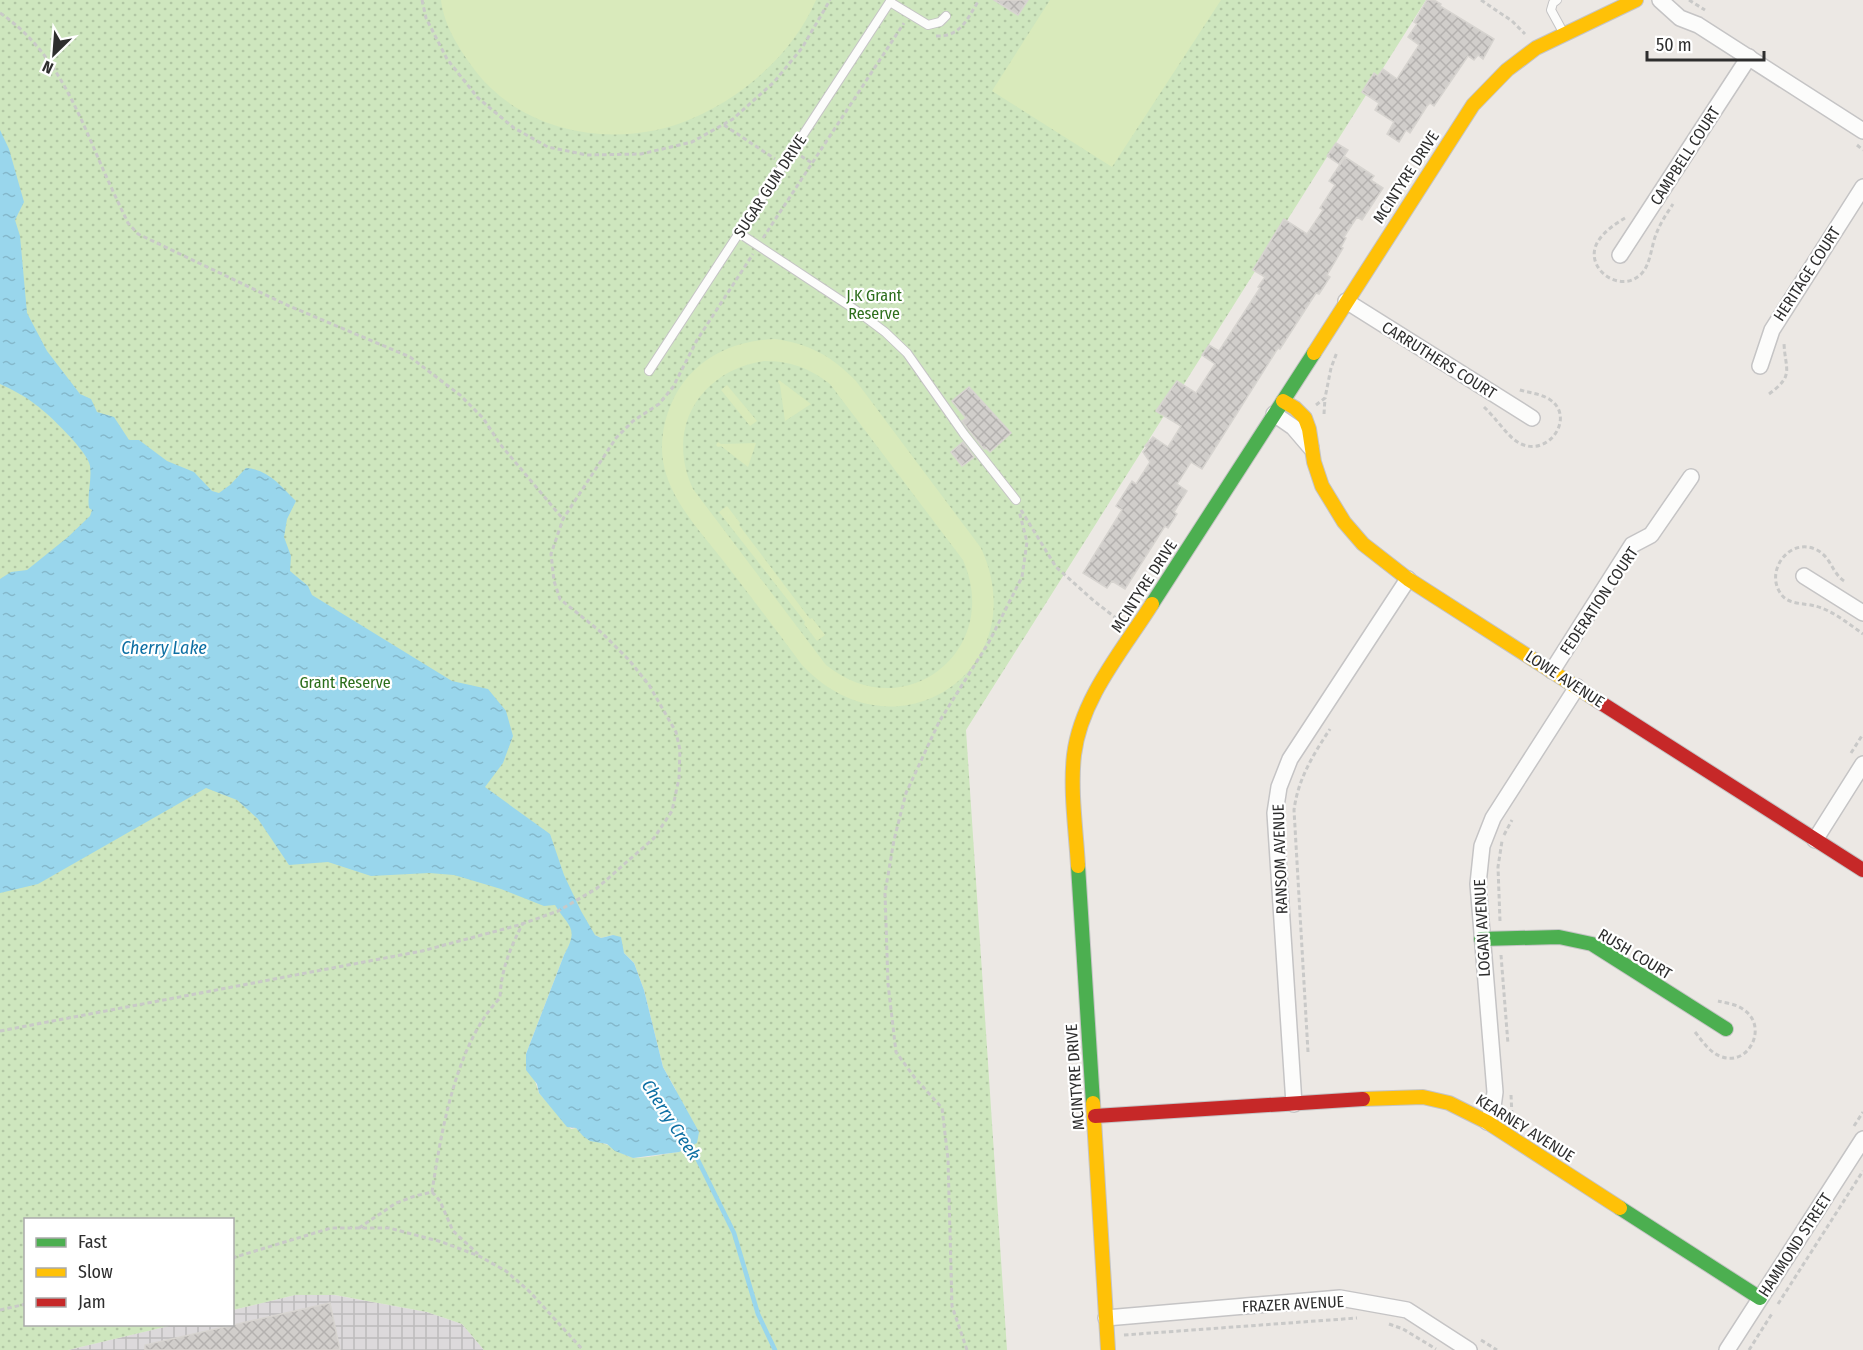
<svg xmlns="http://www.w3.org/2000/svg" width="1863" height="1350" font-family="'Fira Sans Condensed',sans-serif">
<style>
.industrial{fill:url(#industrial-grid)}
.green{fill:url(#green-dots);fill-rule:evenodd}
.pitch{fill:#d9eabb;fill-rule:evenodd}
.water{fill:url(#water-ripples)}
.lines{fill:none;stroke-linecap:round;stroke-linejoin:round}
.stream{stroke:#99d6ec;stroke-width:4.5}
.building{fill:url(#building-cross-hatch);stroke:#d7d4d0;stroke-width:1.5}
.lane-casing{stroke:#c5c4c5;stroke-width:10}
.street-casing{stroke:#c5c4c5;stroke-width:18}
.fast-casing{stroke:#c5c4c5;stroke-width:16}
.slow-casing{stroke:#c5c4c5;stroke-width:16}
.jam-casing{stroke:#c5c4c5;stroke-width:16}
.path{stroke:#c9c9c8;stroke-width:3;stroke-dasharray:4.5 3;stroke-linecap:butt}
.lane{stroke:#fcfcfb;stroke-width:8}
.street{stroke:#fcfcfb;stroke-width:15}
.fast{stroke:#4caf50;stroke-width:14}
.slow{stroke:#ffc107;stroke-width:14}
.jam{stroke:#c62828;stroke-width:14}
.labels{text-anchor:middle;dominant-baseline:central;stroke-width:4.5;stroke-linejoin:round;paint-order:stroke}
.street-label{font-size:16px;fill:#2e2e2e;stroke:#fff}
.park-label{font-size:16px;fill:#2c6e1b;stroke:#fff}
.water-label{font-size:18px;font-style:italic;fill:#0d6fa3;stroke:#fff}
</style>
<defs>
<pattern id="industrial-grid" width="8" height="8" patternUnits="userSpaceOnUse" patternTransform="scale(1.5)"><rect width="8" height="8" fill="#dcd9db"/><path d="M0 4h8M4 0v8" fill="none" stroke="#bdbbbc"/></pattern>
<pattern id="green-dots" width="8" height="8" patternUnits="userSpaceOnUse" patternTransform="scale(1.5)"><rect width="8" height="8" fill="#cee6be"/><path d="M2 2h.1M6 6h.1" fill="none" stroke="#b1c6a4" stroke-width="1.8" stroke-linecap="round"/></pattern>
<pattern id="water-ripples" width="26" height="14" patternUnits="userSpaceOnUse" patternTransform="scale(1.5)"><rect width="26" height="14" fill="#99d6ec"/><path d="M2 4q2-2 4 0t4 0M15 11q2-2 4 0t4 0" fill="none" stroke="#84b8cb"/></pattern>
<pattern id="building-cross-hatch" width="8" height="8" patternUnits="userSpaceOnUse" patternTransform="scale(1.5)"><rect width="8" height="8" fill="#d1cecb"/><path d="M0 0l8 8M0 8l8-8" fill="none" stroke="#b4b1af"/></pattern>
</defs>
<rect width="100%" height="100%" fill="#ece8e4"/>
<!-- industrial -->
<path class="industrial" d="M295,1295H334L427,1312L462,1324L484,1350H68L173,1325L232,1324L233,1310Z"/>
<!-- green -->
<path class="green" d="M0,0H1426L966,730L1007,1350H484L462,1324L427,1312L335,1295H295L233,1310L232,1220H26V1324L173,1325L68,1350H0ZM595,935L601,938L613,935L624,953L634,963L644,990L663,1067L676,1090L679,1152C666,1153 642,1160 631,1157C621,1154 613,1146 605,1144C592,1140 586,1139 576,1128L571,1129L539,1093L526,1054L564,955L571,943Z"/>
<!-- pitch -->
<g class="pitch">
<path d="M441,0H816C792,56 738,102 681,123C611,148 524,132 477,73C461,52 444,27 441,0Z"/>
<path d="M1050,0H1221L1112,167L992,91Z"/>
<path d="M774,339C808,343 832,356 856,381L981,548C1037,670 895,764 802,665C777,631 751,597 725,563C702,533 669,500 663,461C659,435 667,405 683,383C706,353 738,341 774,339ZM764,361C790,361 810,368 830,384L963,560C1003,651 904,728 826,665L693,489C665,429 699,371 764,361Z"/>
<path d="M779,380L811,404L785,421L780,385L778,382Z"/>
<path d="M727,385L757,421L750,426L721,390Z"/>
<path d="M718,442L721,444L756,443L748,467L721,446L718,447L716,445Z"/>
<path d="M727,506L740,523L739,525L810,619L812,618L825,635L817,641L804,624L805,622L719,512Z"/>
</g>
<!-- water -->
<path class="water" d="M0,130L9,149L24,202L15,220L20,236L27,313L47,351L80,394L91,399L97,412L114,417L129,440H139L167,461L194,472L212,491L219,493L230,485L246,468C268,469 281,486 296,501L287,519L284,537L291,556L290,571L308,586L312,595L452,681L488,689L506,711L513,736L503,763L485,787L550,834L564,875L581,911L595,935L601,938L613,935L621,937L624,953L634,963L644,990L663,1067L699,1132L697,1143L679,1152L633,1158L615,1151L607,1144L590,1141L583,1136L576,1128L567,1127L539,1093L537,1084L526,1070V1054L564,955C580,927 568,927 555,905L544,906L501,889L454,875L429,873L371,876L328,862L289,865L258,819L237,800L206,788L38,884L0,893V579L11,572L27,570L68,537L90,516L92,510L89,508C87,494 92,480 90,466C89,453 48,413 36,405C25,396 13,390 0,384Z"/>
<g class="lines">
<!-- stream -->
<path class="stream" d="M689,1142L734,1233L758,1314L775,1350"/>
</g>
<!-- building -->
<g class="building">
<path d="M994,0H1028L1018,15Z"/>
<path d="M1427,0H1434L1441,4L1440,6L1494,39L1483,59L1478,55L1474,60L1468,56L1434,106L1430,103L1427,106L1410,133L1406,130L1399,142L1387,134L1394,122L1375,110L1379,103L1362,92L1374,73L1378,76L1383,69L1397,79L1419,45L1408,37L1417,24L1414,22Z"/>
<path d="M1336,143L1348,150L1339,164L1327,156Z"/>
<path d="M1345,157L1374,176L1371,180L1383,188L1362,220L1357,217L1344,237L1346,238L1341,247L1343,248L1327,275L1330,277L1319,294L1316,293L1280,349L1278,348L1202,469L1191,462L1177,484L1187,491L1174,512L1177,514L1168,528L1165,526L1125,589L1112,581L1107,588L1083,573L1122,510L1116,506L1132,481L1136,484L1150,462L1143,452L1147,447L1145,446L1153,437L1168,447L1181,426L1156,411L1177,381L1196,393L1215,364L1202,355L1209,345L1219,351L1260,288L1258,287L1265,277L1253,270L1284,219L1307,234L1323,210L1320,208L1335,185L1329,181Z"/>
<path d="M969,387L1011,433L990,452L986,448L984,449L968,429L962,421L966,418L952,401Z"/>
<path d="M963,442L974,457L962,466L951,452Z"/>
<path d="M330,1303L340,1350H145V1345Z"/>
</g>
<g class="lines">
<!-- lane casing -->
<g class="lane-casing">
<g id="lane">
<path d="M1557,0L1553,3L1551,10L1563,32"/>
<path d="M890,2L928,25L940,22L946,16"/>
<path d="M739,233L857,311L885,332L907,353L964,434L1016,500"/>
<path d="M649,371L891,0"/>
</g>
</g>
<!-- street casing -->
<g class="street-casing">
<g id="street">
<path d="M1660,0L1680,18L1698,25L1863,131"/>
<path d="M1620,255L1749,57"/>
<path d="M1346,301L1532,418"/>
<path d="M1760,366L1772,330L1863,187"/>
<path d="M1274,414L1293,427L1311,448"/>
<path d="M1804,576L1863,613"/>
<path d="M1552,671L1632,545L1651,535L1691,477"/>
<path d="M1815,840L1863,764"/>
<path d="M1294,1104L1275,813L1279,787L1290,759L1408,579"/>
<path d="M1487,1122L1493,1107L1495,1092L1478,884L1482,846L1493,818L1577,687"/>
<path d="M1106,1318L1340,1298L1407,1310L1469,1350"/>
<path d="M1727,1350L1863,1139"/>
</g>
</g>
<!-- fast casing -->
<g class="fast-casing">
<g id="fast">
<path d="M1152,604L1314,353"/>
<path d="M1078,866L1093,1103"/>
<path d="M1481,939L1559,937L1592,944L1726,1029"/>
<path d="M1620,1208L1760,1298"/>
</g>
</g>
<!-- slow casing -->
<g class="slow-casing">
<g id="slow">
<path d="M1314,353L1473,105L1507,70L1536,48L1636,0"/>
<path d="M1283,401L1295,408L1305,418L1309,429L1314,462L1322,486L1344,522L1363,544L1408,579L1598,701"/>
<path d="M1078,866C1076,830 1070,791 1074,755C1081,698 1123,650 1152,604"/>
<path d="M1363,1099L1423,1097L1449,1103L1487,1122L1620,1208"/>
<path d="M1093,1103L1108,1350"/>
</g>
</g>
<!-- jam casing -->
<g class="jam-casing">
<g id="jam">
<path d="M1598,701L1863,870"/>
<path d="M1095,1116L1363,1099"/>
</g>
</g>
<!-- path -->
<g class="path">
<path d="M422,0L426,18L447,59L478,98L514,128L548,147L587,155L641,154L692,142L733,119L774,82L802,48L830,0"/>
<path d="M1481,0L1512,21L1525,34"/>
<path d="M1689,0L1705,10"/>
<path d="M0,13C52,48 75,104 99,160C108,181 118,202 128,223L138,234L287,305L410,357L460,395L483,418L500,444L563,519"/>
<path d="M936,36C961,37 967,19 979,0"/>
<path d="M724,125L775,159"/>
<path d="M1857,145L1863,150"/>
<path d="M801,156L812,163"/>
<path d="M1625,218C1615,224 1603,232 1597,243C1584,268 1619,294 1640,275C1651,266 1651,245 1657,232C1661,222 1667,213 1673,204"/>
<path d="M763,238L904,23"/>
<path d="M1769,394C1795,375 1785,370 1784,343"/>
<path d="M1316,405L1325,398L1331,368L1337,352"/>
<path d="M1484,407C1495,417 1506,434 1516,441C1546,462 1578,417 1549,399C1539,393 1528,393 1517,389"/>
<path d="M1324,414L1325,398"/>
<path d="M1021,510L1056,567L1094,601L1121,622"/>
<path d="M1844,581C1832,573 1831,557 1817,550C1790,536 1764,571 1781,594C1788,605 1805,603 1815,606C1832,610 1849,624 1863,634"/>
<path d="M1851,753L1863,734"/>
<path d="M1504,835L1512,820"/>
<path d="M1500,921L1498,867L1502,841"/>
<path d="M1501,955L1508,1044"/>
<path d="M0,1031L422,951L519,925L558,911L596,889L654,838L672,811L679,778L680,750L676,732L649,685L629,660L602,633L560,599L554,581L551,554L563,519L616,438L633,421L659,404L673,387L697,340L753,254"/>
<path d="M1695,1032C1703,1042 1710,1053 1722,1057C1750,1066 1768,1026 1744,1010C1737,1004 1726,1003 1718,1001"/>
<path d="M1308,1052L1294,810C1298,779 1313,755 1330,729"/>
<path d="M1511,1095L1512,1116"/>
<path d="M1854,1126L1863,1112"/>
<path d="M432,1192C441,1132 456,1043 500,998C501,970 510,948 523,923"/>
<path d="M432,1192L440,1201L453,1231L478,1254"/>
<path d="M359,1228L396,1203L415,1196L432,1192"/>
<path d="M232,1258L331,1228H389L442,1242L479,1256L506,1271L530,1292L583,1350"/>
<path d="M1778,1304L1863,1171"/>
<path d="M0,1310L26,1304"/>
<path d="M1389,1324L1403,1329L1436,1349"/>
<path d="M1124,1335L1357,1318"/>
<path d="M1481,1340L1497,1350"/>
<path d="M967,1350L952,1306L948,1159L942,1108L915,1078L896,1052L888,984L885,893L894,840L906,793L939,722L989,642L1022,577L1027,542L1019,511"/>
<path d="M1749,1350L1773,1312"/>
</g>
<!-- lane -->
<use href="#lane" class="lane"/>
<!-- street -->
<use href="#street" class="street"/>
<!-- fast -->
<use href="#fast" class="fast"/>
<!-- slow -->
<use href="#slow" class="slow"/>
<!-- jam -->
<use href="#jam" class="jam"/>
</g>
<g class="labels">
<!-- street labels -->
<g class="street-label">
<text transform="translate(1685 156) rotate(-57)">CAMPBELL COURT</text>
<text transform="translate(1406 177) rotate(-57)">MCINTYRE DRIVE</text>
<text transform="translate(770 186) rotate(-57)">SUGAR GUM DRIVE</text>
<text transform="translate(1807 274) rotate(-57)">HERITAGE COURT</text>
<text transform="translate(1439 360) rotate(32)">CARRUTHERS COURT</text>
<text transform="translate(1144 586) rotate(-57)">MCINTYRE DRIVE</text>
<text transform="translate(1599 601) rotate(-56)">FEDERATION COURT</text>
<text transform="translate(1565 679) rotate(33)">LOWE AVENUE</text>
<text transform="translate(1280 859) rotate(-92)">RANSOM AVENUE</text>
<text transform="translate(1482 928) rotate(-93)">LOGAN AVENUE</text>
<text transform="translate(1635 954) rotate(31)">RUSH COURT</text>
<text transform="translate(1075 1077) rotate(-94)">MCINTYRE DRIVE</text>
<text transform="translate(1525 1128) rotate(32)">KEARNEY AVENUE</text>
<text transform="translate(1795 1245) rotate(-57)">HAMMOND STREET</text>
<text transform="translate(1293 1304) rotate(-3)">FRAZER AVENUE</text>
</g>
<!-- park labels -->
<g class="park-label">
<text x="874" y="295">J.K Grant<tspan x="874" dy="18">Reserve</tspan></text>
<text x="345" y="682">Grant Reserve</text>
</g>
<!-- water labels -->
<g class="water-label">
<text x="164" y="648">Cherry Lake</text>
<text transform="translate(671 1120) rotate(57)">Cherry Creek</text>
</g>
</g>
<!-- legend -->
<rect x="24" y="1218" width="210" height="108" fill="#ffffff" stroke="#ababab" stroke-width="1.5"/>
<rect x="36" y="1238" width="30" height="9" fill="#4caf50" stroke="#ababab" stroke-width="1.5"/>
<text x="78" y="1248" font-size="18" fill="#2e2e2e">Fast</text>
<rect x="36" y="1268" width="30" height="9" fill="#ffc107" stroke="#ababab" stroke-width="1.5"/>
<text x="78" y="1278" font-size="18" fill="#2e2e2e">Slow</text>
<rect x="36" y="1298" width="30" height="9" fill="#c62828" stroke="#ababab" stroke-width="1.5"/>
<text x="78" y="1308" font-size="18" fill="#2e2e2e">Jam</text>
<!-- north arrow -->
<g transform="translate(54 54) rotate(205)" stroke="#ffffff" stroke-width="4.5" paint-order="stroke">
<path d="M0-4.5L10 22L0 15L-10 22Z" fill="#2e2e2e"/>
<text y="-9" font-size="16" font-weight="bold" text-anchor="middle" fill="#2e2e2e">N</text>
</g>
<!-- scale -->
<path d="M1647 51v9h117v-9" fill="none" stroke="#2e2e2e" stroke-width="3"/>
<text x="1656" y="51" font-size="18" fill="#2e2e2e" stroke="#ffffff" stroke-width="4.5" paint-order="stroke">50 m</text>
</svg>
